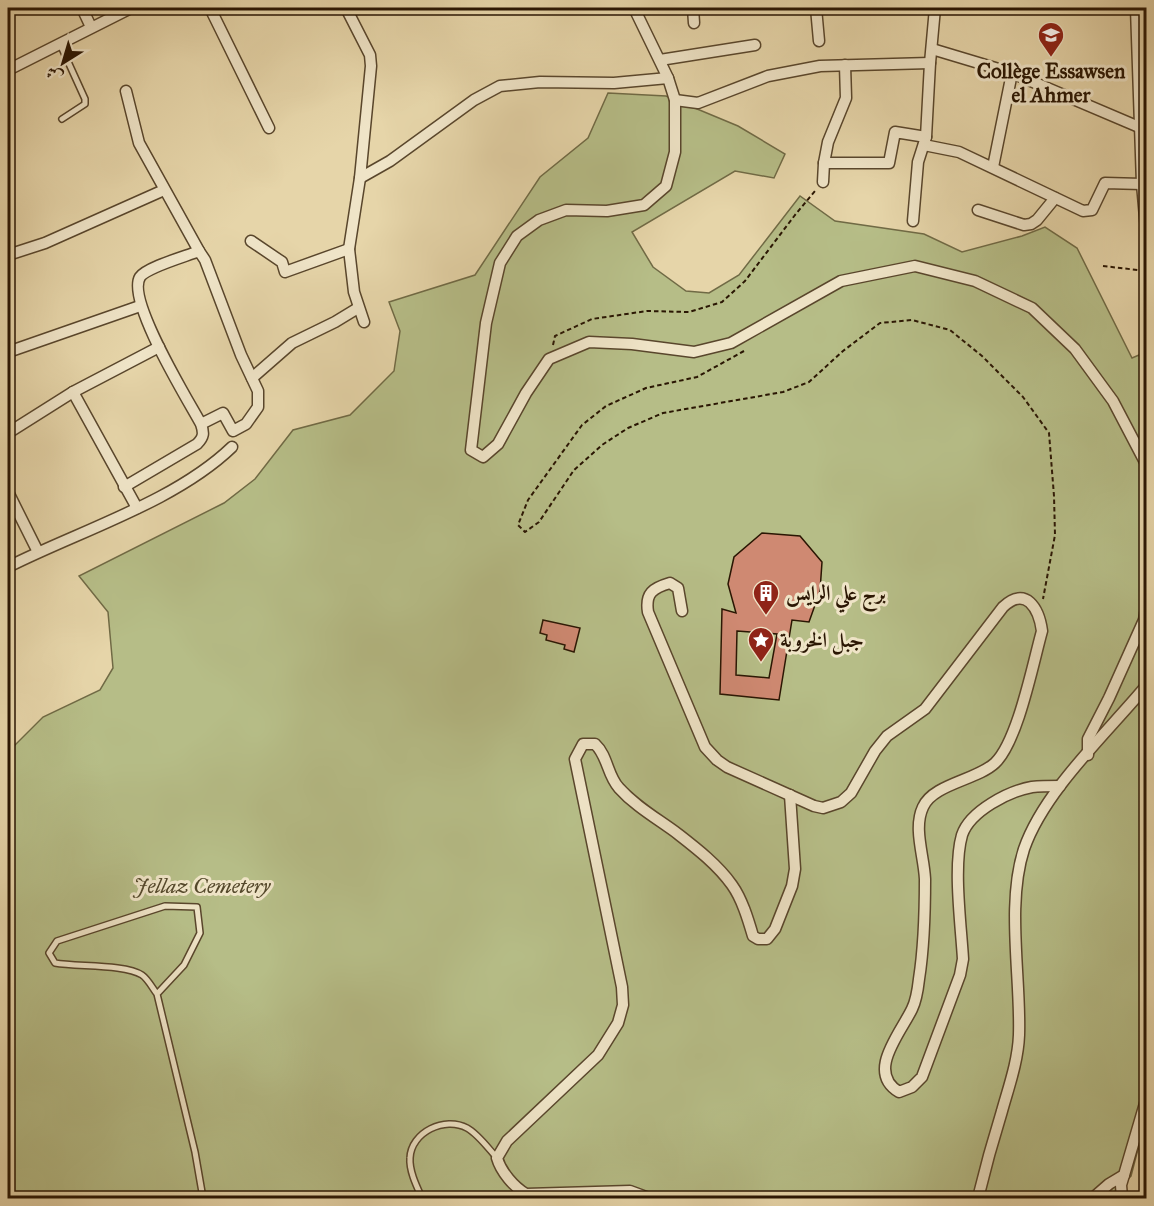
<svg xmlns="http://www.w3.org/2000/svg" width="1154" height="1206" font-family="'IM FELL Great Primer',Amiri,serif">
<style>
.green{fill:#b6bd87;stroke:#706a45;stroke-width:1.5}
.building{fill:#cf8972;stroke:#2a1603;stroke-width:1.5;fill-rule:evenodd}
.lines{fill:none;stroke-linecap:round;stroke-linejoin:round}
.lane-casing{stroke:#59462c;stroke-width:8}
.street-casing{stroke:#59462c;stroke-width:13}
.path{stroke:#2a1603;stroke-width:2;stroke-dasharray:4.5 3;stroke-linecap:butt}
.lane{stroke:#efe4c7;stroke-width:5}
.street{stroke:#efe4c7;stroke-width:10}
.labels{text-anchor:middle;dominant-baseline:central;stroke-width:6;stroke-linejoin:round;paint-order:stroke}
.poi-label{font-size:21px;font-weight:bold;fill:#2a1603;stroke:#efe4c7;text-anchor:start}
.park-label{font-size:21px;font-style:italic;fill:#54482b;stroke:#efe4c7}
</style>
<rect width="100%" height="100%" fill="#e6d5a9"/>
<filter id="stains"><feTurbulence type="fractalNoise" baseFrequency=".00333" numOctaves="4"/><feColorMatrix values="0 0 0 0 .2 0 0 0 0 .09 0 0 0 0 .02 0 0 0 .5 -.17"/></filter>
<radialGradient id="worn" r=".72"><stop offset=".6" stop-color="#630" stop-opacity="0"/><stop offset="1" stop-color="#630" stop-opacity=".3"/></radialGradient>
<!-- green -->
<path class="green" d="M608,93L666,96L738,126L785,154L774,178L735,171L632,232L653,267L686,291L709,293L739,275L800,196L835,221L924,234L962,252L1022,236L1045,227L1077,248L1132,358L1139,355L1146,369V1149H1138L1131,1176L1108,1198H8V752L43,717L100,690L113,668L108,612L79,576L224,503L255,479L293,430L350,415L394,371L400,331L389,302L475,275L540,177L588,138Z"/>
<!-- building -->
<g class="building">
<path d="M762,533L800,536L822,562L820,591L809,622L792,620L779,700L720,694L722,609L736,613L728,584L734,557ZM737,631L777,634L769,678L736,675Z"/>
<path d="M543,620L580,628L574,652L564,649L565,645L546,640L547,635L540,633Z"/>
</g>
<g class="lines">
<!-- lane casing -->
<g class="lane-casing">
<g id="lane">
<path d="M60,44L85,99V104L62,119"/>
<path d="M157,994C153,989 148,979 142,975C125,964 77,967 55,963L49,953L57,941L165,906L197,907L200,933L184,965L157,994L195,1152L203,1198"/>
<path d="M422,1198C417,1187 409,1171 410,1158C411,1132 445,1116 467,1128C478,1134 488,1148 497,1158"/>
</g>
</g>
<!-- street casing -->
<g class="street-casing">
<g id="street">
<path d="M82,8L91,27"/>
<path d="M210,8L269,128"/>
<path d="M346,8L370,55L371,66L360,178L349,249L354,292L364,322"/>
<path d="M634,8L668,78L675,100V152L666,186L644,205L607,211L566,210L539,220L517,236L500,263L486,323L471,450L483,457L498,444L526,393L549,359L589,342L632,344L694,352L731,343L841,281L915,266L975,281L1032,308L1075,349L1113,401L1146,464"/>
<path d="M693,8L694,23"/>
<path d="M816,8L819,41"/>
<path d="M1136,8L1142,184L1146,229"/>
<path d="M932,49L1012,73L1146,130"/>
<path d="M660,60L755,45"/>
<path d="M8,70L131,8"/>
<path d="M126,91L139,143L199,251"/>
<path d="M675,100L698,103L768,76L820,66L930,63"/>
<path d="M924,145L959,152L1083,211L1092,210L1105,183L1142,184"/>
<path d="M824,163H889L895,132L926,137"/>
<path d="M993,167L1012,73"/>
<path d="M360,178L390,161L474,100L500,86L540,82L614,83L668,78"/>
<path d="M823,182L824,163L828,142L846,98L845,65"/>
<path d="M978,210L1024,225L1031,224L1037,220L1055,198"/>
<path d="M913,221L918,162L926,137L930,63L935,8"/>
<path d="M251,241L282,262L285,272L349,249"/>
<path d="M8,255L45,243L164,190"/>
<path d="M8,352L140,306"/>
<path d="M252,378L292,343L335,322L358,308"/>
<path d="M73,392L137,508"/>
<path d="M8,433L73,392L159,347"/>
<path d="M124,487L197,444C204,437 204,433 201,424C188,400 126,300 140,277C147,267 187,256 199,251L205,260L241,355L258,391V407L246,424L233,431L223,413L201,424"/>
<path d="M8,492L38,552"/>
<path d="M8,567C79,531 175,502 232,447"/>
<path d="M682,611L678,588L670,583C653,588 645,593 648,612L705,747L717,760L727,767L814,806L823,808L841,802L851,793L875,751L887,736L925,709L1003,607C1026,585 1039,609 1042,631C1033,663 1018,741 995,763C977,780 933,784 923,807C913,828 924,856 925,879C925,910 924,947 919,979C918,988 916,1001 912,1009C900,1034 866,1072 899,1092L912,1087L922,1077L960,975L963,959C961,925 953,866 962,835C970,811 1009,791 1032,787C1041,786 1051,786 1060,786"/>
<path d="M1088,755V739L1109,698L1144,620L1146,608"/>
<path d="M1146,958V976"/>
<path d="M649,1198L630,1191L526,1194C514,1187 501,1172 497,1158L507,1141L598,1055L618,1023L623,1005L622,987L575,759L583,744H595C608,756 607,775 619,788C636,807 658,819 678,834C696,848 718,865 732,885C742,899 748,919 753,936L758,939H767L775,929L792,886L795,869L790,795"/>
<path d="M978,1198C985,1169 993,1140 1002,1111C1009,1086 1018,1061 1019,1035C1021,978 1006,904 1024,849C1044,791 1107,733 1146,686"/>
<path d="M1093,1198L1109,1184L1124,1175L1146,1100"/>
<path d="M1122,1198L1121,1185L1124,1175"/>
</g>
</g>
<!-- path -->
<g class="path">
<path d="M1103,266L1146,271"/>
<path d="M1146,311L1144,312L1146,318"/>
<path d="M553,345L555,336L592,319L647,311L689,312L722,302L745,281L795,215L815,191"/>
<path d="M744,351L697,377L646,388L606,406L582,425L528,500L518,525L525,532L539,522L574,470L602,445L628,428L663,413L783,392L809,382L843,351L880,323L912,320L950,330L982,356L1023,397L1049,433L1054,496L1055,535L1043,599"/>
</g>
<!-- lane -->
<use href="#lane" class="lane"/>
<!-- street -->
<use href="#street" class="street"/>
</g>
<!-- icons -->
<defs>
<g id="university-pin" transform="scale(1.35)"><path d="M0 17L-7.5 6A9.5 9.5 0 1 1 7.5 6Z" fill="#8f2418" stroke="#efe4c7"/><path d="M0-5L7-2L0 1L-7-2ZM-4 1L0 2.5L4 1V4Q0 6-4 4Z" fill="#fff"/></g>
<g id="building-pin" transform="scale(1.35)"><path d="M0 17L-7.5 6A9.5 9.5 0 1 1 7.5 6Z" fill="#8f2418" stroke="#efe4c7"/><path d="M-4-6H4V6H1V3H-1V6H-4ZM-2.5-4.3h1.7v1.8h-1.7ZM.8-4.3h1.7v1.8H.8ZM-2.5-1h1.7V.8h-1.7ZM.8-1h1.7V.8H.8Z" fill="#fff"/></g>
<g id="sight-pin" transform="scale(1.35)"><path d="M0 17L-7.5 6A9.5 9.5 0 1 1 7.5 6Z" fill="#8f2418" stroke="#efe4c7"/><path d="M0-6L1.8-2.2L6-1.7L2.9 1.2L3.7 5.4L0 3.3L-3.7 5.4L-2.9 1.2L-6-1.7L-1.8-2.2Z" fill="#fff"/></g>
</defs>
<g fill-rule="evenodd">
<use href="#university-pin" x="1051" y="35"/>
<use href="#building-pin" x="766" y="593"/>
<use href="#sight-pin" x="761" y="640"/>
</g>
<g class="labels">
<!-- poi labels -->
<g class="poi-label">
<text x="1051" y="71" text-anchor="middle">Collège Essawsen<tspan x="1051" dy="24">el Ahmer</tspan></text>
<text x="786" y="593">برج علي الرايس</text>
<text x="780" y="640">جبل الخروبة</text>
</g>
<!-- park labels -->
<g class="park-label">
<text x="202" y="886">Jellaz Cemetery</text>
</g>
</g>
<!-- margin -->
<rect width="1154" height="1206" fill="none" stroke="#e6d5a9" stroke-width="30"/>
<rect x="9" y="9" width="1136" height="1188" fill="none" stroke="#2a1603" stroke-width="3"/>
<rect x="15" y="15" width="1124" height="1176" fill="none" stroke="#2a1603" stroke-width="1.5"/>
<!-- north arrow -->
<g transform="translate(63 63) rotate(217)" stroke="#efe4c7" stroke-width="4.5" paint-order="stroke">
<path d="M0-4.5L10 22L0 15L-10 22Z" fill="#2a1603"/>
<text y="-9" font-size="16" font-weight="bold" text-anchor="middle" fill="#2a1603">ش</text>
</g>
<rect width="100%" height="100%" filter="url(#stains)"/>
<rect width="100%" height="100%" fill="url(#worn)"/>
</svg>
